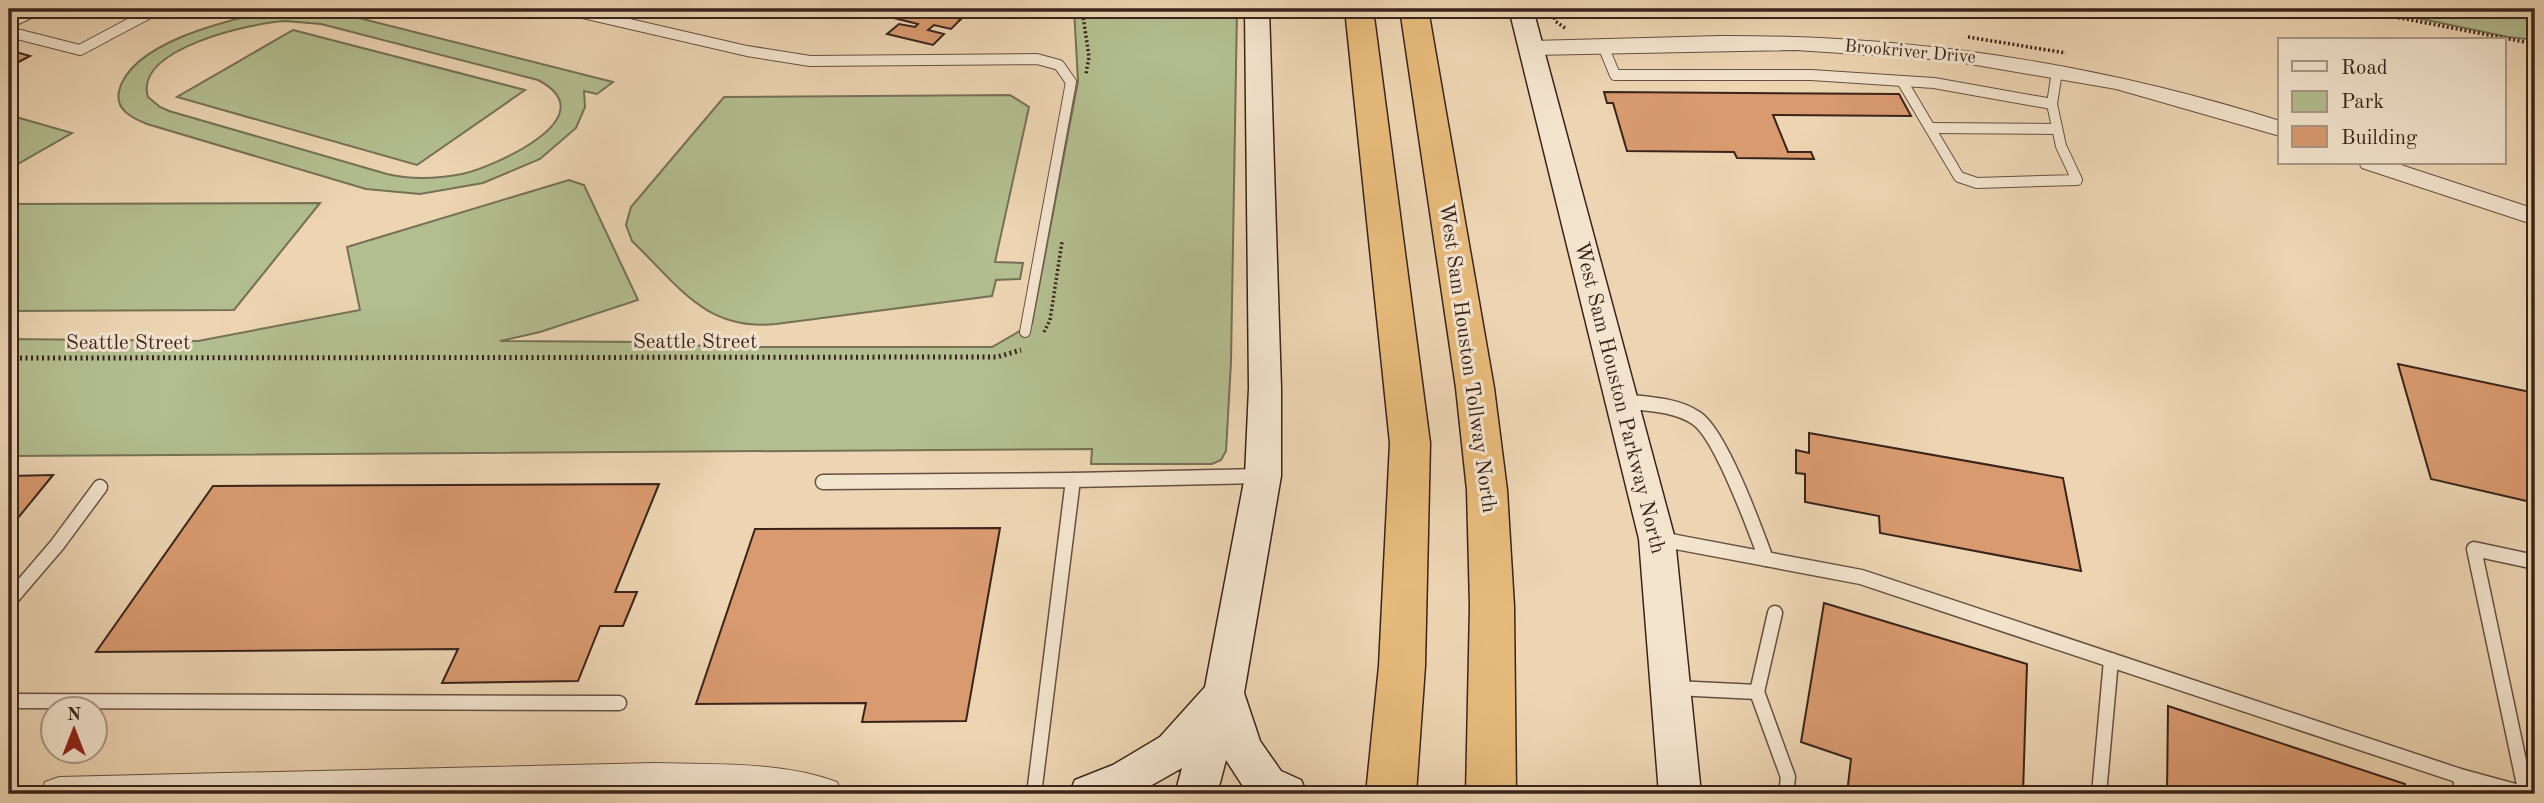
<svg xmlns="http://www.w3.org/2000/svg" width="2544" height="803" font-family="'Old Standard TT',serif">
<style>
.green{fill:#b3be90;stroke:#767156;stroke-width:2;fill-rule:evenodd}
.building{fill:#d99a6f;stroke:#39241c;stroke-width:2}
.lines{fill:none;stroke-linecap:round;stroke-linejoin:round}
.service-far1-casing{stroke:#665042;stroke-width:12}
.service-casing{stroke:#665042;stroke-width:17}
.tertiary-casing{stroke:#665042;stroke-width:2}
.secondary-casing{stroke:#39241c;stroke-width:3}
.motorway-casing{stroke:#39241c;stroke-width:3}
.path-far1{stroke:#39241c;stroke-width:3.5;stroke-dasharray:2 2.5;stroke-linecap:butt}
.path{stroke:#39241c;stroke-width:5;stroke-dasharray:2 3.5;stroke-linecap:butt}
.service-far1{stroke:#f3e4ce;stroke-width:10}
.service{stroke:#f3e4ce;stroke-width:14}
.tertiary{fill:#f3e4ce;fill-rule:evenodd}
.secondary{fill:#f3e4ce;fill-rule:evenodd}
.motorway{fill:#e6ba7a;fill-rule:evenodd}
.labels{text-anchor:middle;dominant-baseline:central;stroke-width:6;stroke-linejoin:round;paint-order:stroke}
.far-street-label{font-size:18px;fill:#39241c;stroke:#f3e4ce}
.street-label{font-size:21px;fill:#39241c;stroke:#f3e4ce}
</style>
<rect width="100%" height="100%" fill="#edd5b3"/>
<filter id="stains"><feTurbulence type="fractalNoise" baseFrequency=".00286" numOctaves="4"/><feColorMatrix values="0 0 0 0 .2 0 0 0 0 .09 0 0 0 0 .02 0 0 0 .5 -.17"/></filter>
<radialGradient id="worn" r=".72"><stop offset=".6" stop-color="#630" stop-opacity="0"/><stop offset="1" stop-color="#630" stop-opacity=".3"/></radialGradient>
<!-- green -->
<g class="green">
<path d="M264,9H323L613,82L597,94L584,91L585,107L576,128L540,159L483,183L420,194L366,189L147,124C132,118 115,110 119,91C131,42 229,20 270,11ZM285,21L321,24L538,80C609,117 493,167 462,174C436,179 412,180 387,174L169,111L160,107L148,97C133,48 253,23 285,21Z"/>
<path d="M1074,9H1237L1231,362L1226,451L1221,460L1212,464H1091L1092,449L9,456V339L198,341L360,310L347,247L569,180L584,185L638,300L540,332L500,341L641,342L720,347H992L1032,324L1078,81Z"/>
<path d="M2374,9H2535V40L2508,37Z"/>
<path d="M293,30L525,90L417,165L177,97Z"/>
<path d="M1010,95L1029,107L995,262L1023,263L1020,279L996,280L992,296L776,324C705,331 679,286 632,241L626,225L631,207L724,97Z"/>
<path d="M9,115L72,133L9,169Z"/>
<path d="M320,203L234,310L9,311V204Z"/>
</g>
<!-- building -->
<g class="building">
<path d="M907,9H912L903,17L916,9L961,19L951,29L934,25L928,30L944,34L933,45L887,34L899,24L915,27L918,24L894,18Z"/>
<path d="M9,50L30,56L9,67Z"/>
<path d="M1604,92L1899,94L1911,116L1773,115L1788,152H1811L1814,159L1737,158L1734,152L1627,151L1613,103H1607Z"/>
<path d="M2398,364L2535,393V503L2431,479Z"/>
<path d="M1809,433L2063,478L2081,571L1880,533L1879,516L1805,502V474L1796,473V450L1809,453Z"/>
<path d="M53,475L9,529V476Z"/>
<path d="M659,484L615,592H637L623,626H600L578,681L442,683L458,649L96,652L213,486Z"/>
<path d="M1000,528L966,721L862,722L866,703L696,704L755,529Z"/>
<path d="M1824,603L2027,664L2023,794H1847L1851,759L1801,742Z"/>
<path d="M2168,706L2405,784L2406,794H2167Z"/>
</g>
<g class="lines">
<!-- service-far1 casing -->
<g class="service-far1-casing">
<g id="service-far1">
<path d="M565,9L747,51L810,61L1037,59L1059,65L1071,82L1025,332"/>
<path d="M9,23L39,9"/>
<path d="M9,32L80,50L157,9"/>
<path d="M1603,46L1615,75H1811L1934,83L2052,104L2057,71"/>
<path d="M1902,81L1959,177L1977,183L2077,180L2061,146L2052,104"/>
<path d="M1930,128L2057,129"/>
</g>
</g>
<!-- service casing -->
<g class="service-casing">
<g id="service">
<path d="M1622,401C1647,404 1675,404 1696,418C1720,433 1755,529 1766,559"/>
<path d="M1073,480L1262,476"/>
<path d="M823,482L1073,480L1034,794"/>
<path d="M1660,539L1861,577L2460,776L2526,794L2474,549L2535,562"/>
<path d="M9,601L57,545L100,487"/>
<path d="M1675,688L1757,692L1775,613"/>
<path d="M1757,692L1788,777L1786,794"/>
<path d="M9,701L619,703"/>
<path d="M2460,776L2462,794"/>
<path d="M2099,794L2111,660"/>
</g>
</g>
<!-- tertiary casing -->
<g class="tertiary-casing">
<g id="tertiary">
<path d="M1720,36C1912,35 2097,63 2280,121V136L2116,89L1947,60L1796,50L1532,55L1524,53L1521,48L1524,43L1532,41Z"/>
<path d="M2359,163H2395L2535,209V225L2362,168Z"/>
<path d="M655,763C714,765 780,761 837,782L842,794H40L45,782L59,777Z"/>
</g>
</g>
<!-- secondary casing -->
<g class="secondary-casing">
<g id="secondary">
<path d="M1245,9H1269L1281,388V476L1244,693L1260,741L1281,771L1301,780L1307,794H1248L1226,760L1217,794H1175L1182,768L1136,794H1069L1075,780L1113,765L1160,737L1205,687L1245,476L1249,388Z"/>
<path d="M1509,9H1533L1675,539L1701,794H1659L1639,539Z"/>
</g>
</g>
<!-- motorway casing -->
<g class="motorway-casing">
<g id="motorway">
<path d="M1345,9H1373L1430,443L1425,666L1416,794H1366L1379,666L1390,443Z"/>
<path d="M1400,9H1428L1494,388L1507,490L1514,606L1516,794H1466L1470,606L1467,490L1456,388Z"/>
</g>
</g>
<!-- path-far1 -->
<g class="path-far1">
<path d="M1082,9L1089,57L1086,74"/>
<path d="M1552,9L1555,21L1565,28"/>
<path d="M2354,9L2535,44"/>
<path d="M1968,37L2066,53"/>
<path d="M1044,332L1050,320L1062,242"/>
</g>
<!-- path -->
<path class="path" d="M9,358L997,357L1021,350"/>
<!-- service-far1 -->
<use href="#service-far1" class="service-far1"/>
<!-- service -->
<use href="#service" class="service"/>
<!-- tertiary -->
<use href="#tertiary" class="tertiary"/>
<!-- secondary -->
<use href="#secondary" class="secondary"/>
<!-- motorway -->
<use href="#motorway" class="motorway"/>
</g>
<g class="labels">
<!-- far-street labels -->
<g class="far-street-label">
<text transform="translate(1910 52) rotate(5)">Brookriver Drive</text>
</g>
<!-- street labels -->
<g class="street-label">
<text x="695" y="342">Seattle Street</text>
<text x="128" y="343">Seattle Street</text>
<text transform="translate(1467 358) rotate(82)">West Sam Houston Tollway North</text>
<text transform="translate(1619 398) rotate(76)">West Sam Houston Parkway North</text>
</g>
</g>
<!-- margin -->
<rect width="2544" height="803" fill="none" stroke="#edd5b3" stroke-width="35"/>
<rect x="10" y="10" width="2523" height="782" fill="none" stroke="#39241c" stroke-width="3.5"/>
<rect x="18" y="18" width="2509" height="768" fill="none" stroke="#39241c" stroke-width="2"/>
<!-- legend -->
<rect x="2278" y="38" width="228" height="126" fill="#f3e4ce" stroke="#a99787" stroke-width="2"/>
<rect x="2292" y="61" width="35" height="10" fill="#f3e4ce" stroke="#a99787" stroke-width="2"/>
<text x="2341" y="74" font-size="21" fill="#39241c">Road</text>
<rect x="2292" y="91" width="35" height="21" fill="#b3be90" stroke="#a99787" stroke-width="2"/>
<text x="2341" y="108" font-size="21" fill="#39241c">Park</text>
<rect x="2292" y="126" width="35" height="21" fill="#d99a6f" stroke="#a99787" stroke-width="2"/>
<text x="2341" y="144" font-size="21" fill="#39241c">Building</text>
<!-- north arrow -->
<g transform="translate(74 730)"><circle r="33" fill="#f3e4ce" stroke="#a99787" stroke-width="2"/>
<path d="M0-5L12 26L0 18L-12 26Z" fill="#8f2418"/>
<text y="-10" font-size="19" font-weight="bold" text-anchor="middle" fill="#39241c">N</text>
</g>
<rect width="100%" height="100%" filter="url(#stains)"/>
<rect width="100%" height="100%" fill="url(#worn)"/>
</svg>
